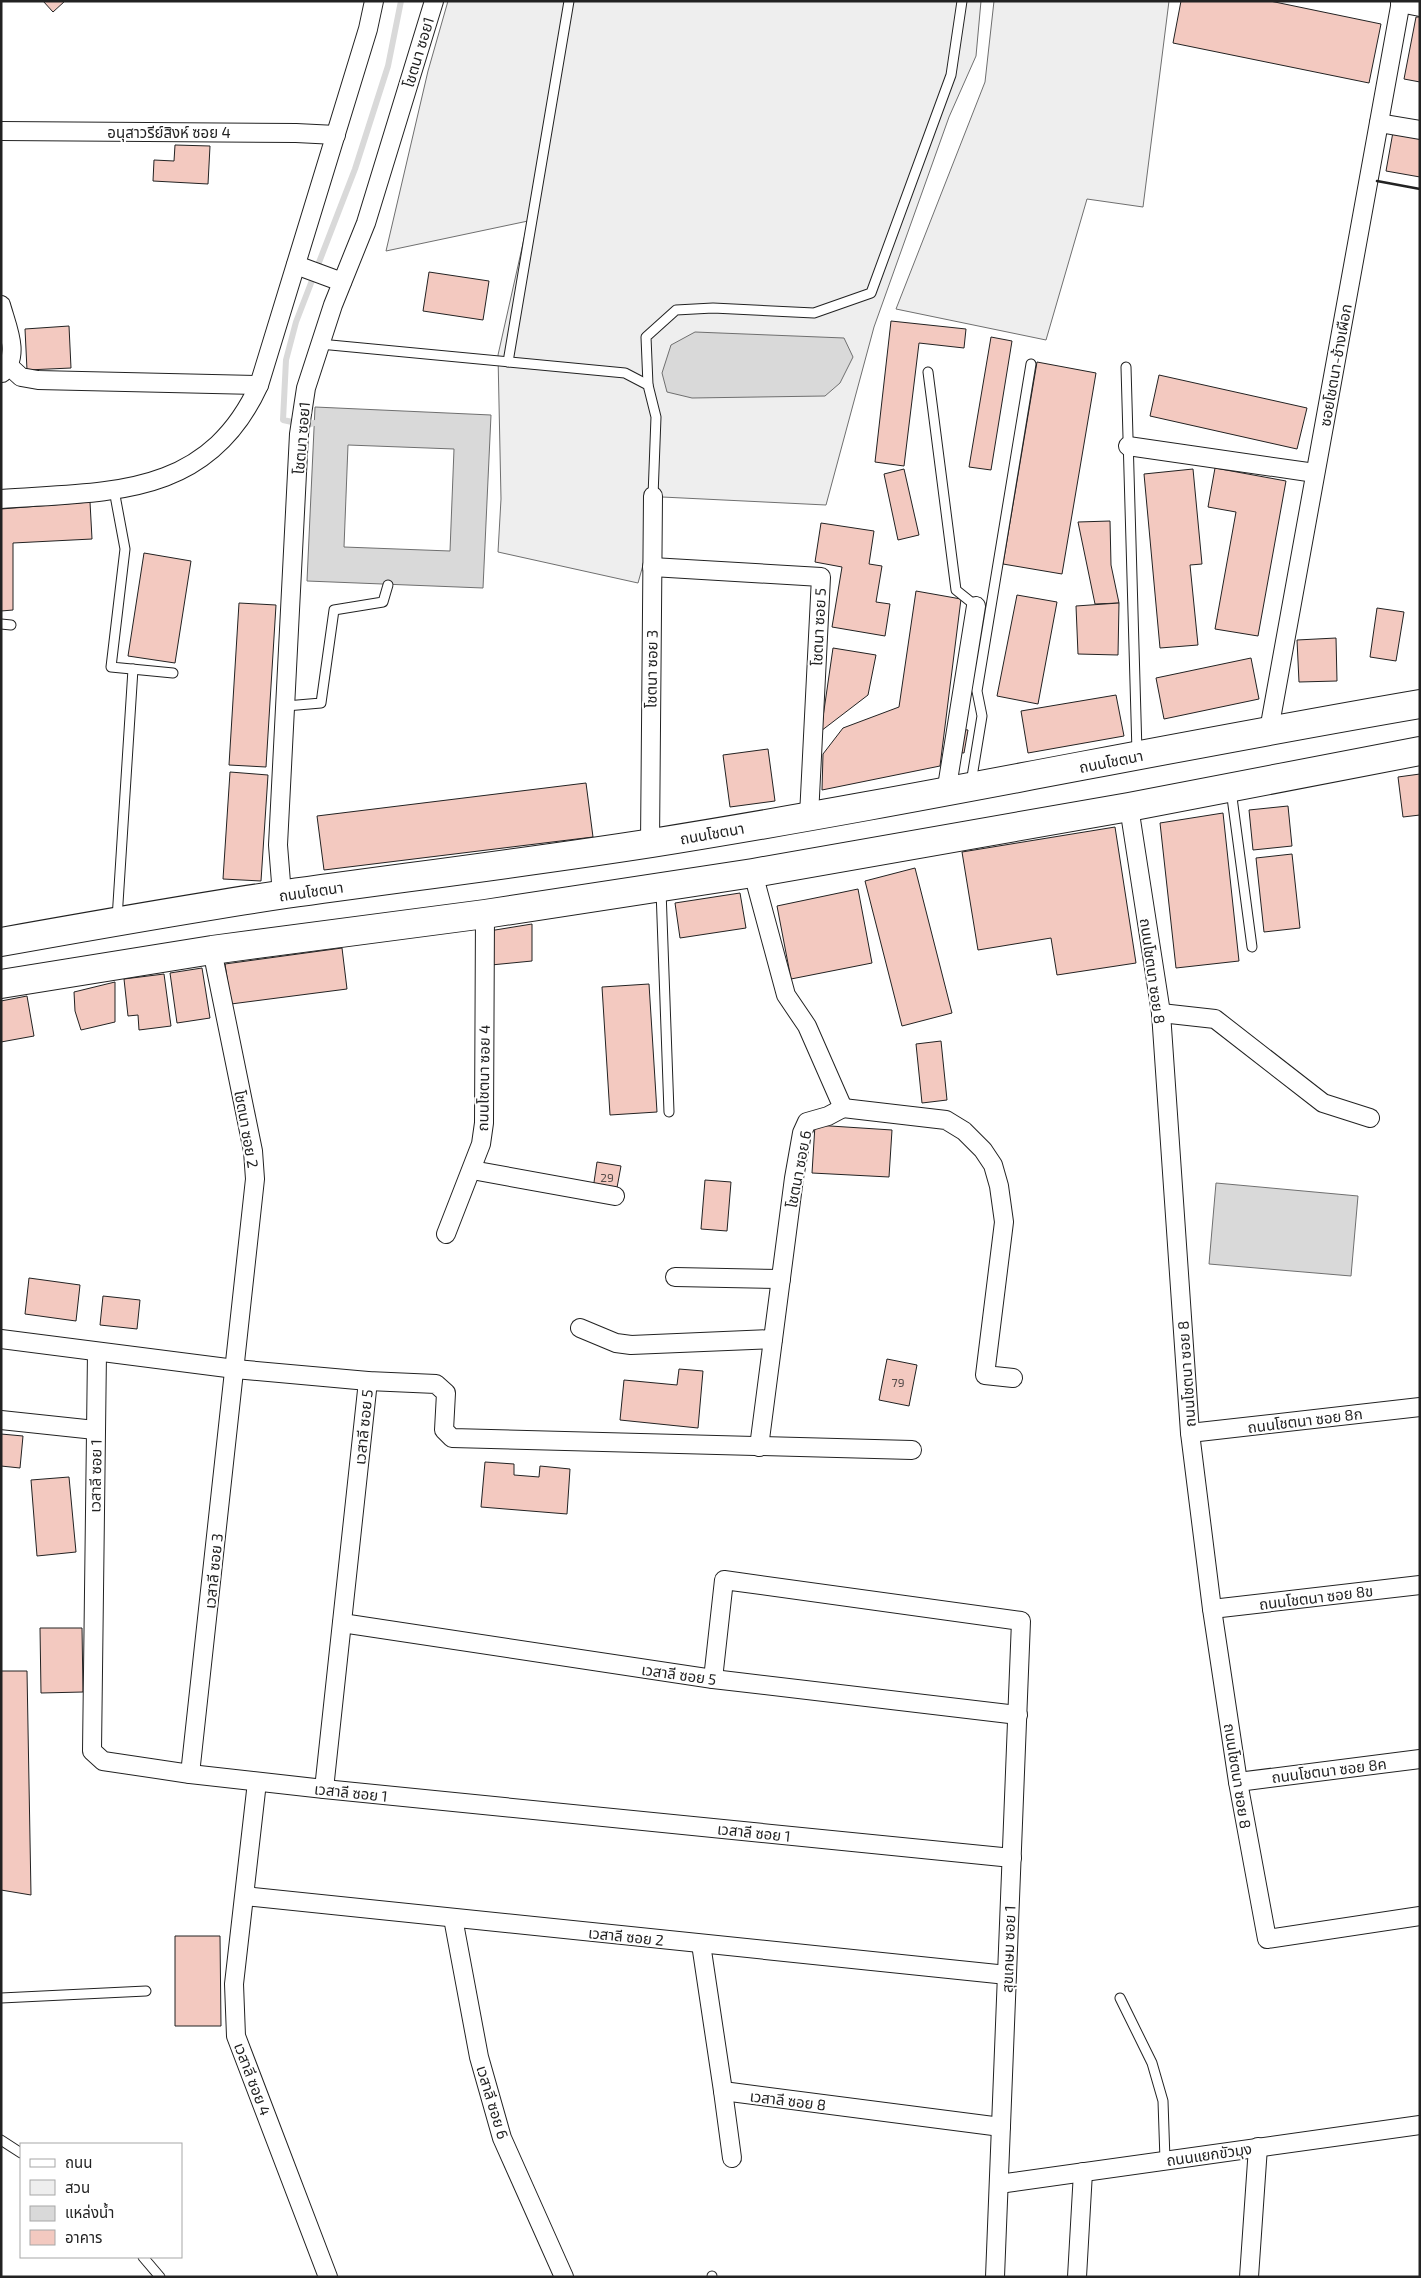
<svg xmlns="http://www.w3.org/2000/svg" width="1421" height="2278" font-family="'Exo 2','Noto Sans Thai',sans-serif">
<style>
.green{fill:#eee;stroke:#6f6f6f}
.water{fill:#d9d9d9;stroke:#6f6f6f;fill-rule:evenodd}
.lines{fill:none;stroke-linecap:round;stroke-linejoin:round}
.stream{stroke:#d9d9d9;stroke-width:6}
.building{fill:#f3c9c0;stroke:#222}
.service-casing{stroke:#222;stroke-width:11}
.minor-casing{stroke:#222;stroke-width:20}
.primary-casing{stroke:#222;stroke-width:30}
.service{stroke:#fff;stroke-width:9}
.minor{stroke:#fff;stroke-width:18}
.primary{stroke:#fff;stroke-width:28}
.wall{stroke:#222;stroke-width:2.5}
.labels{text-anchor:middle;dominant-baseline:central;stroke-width:4;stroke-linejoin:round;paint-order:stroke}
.number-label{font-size:12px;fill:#564c4a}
.street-label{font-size:15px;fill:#222;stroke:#fff}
</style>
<rect width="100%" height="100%" fill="#fff"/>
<!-- green -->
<g class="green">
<path d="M448,1H981L976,56L949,117L874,327L826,505L662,497L638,583L498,552L501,499L498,355L528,221L386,251L428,71Z"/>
<path d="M994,1H1169L1143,207L1087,199L1046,340L896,309L985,82Z"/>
</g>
<!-- water -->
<g class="water">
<path d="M695,332L844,338L853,357L840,383L825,396L692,398L667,392L662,373L671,345Z"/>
<path d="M315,407L491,415L483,588L307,581ZM348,445L454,449L450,551L344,547Z"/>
<path d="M1216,1183L1358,1196L1351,1276L1209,1264Z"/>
</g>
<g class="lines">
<!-- stream -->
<path class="stream" d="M314,423L306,425L283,420L286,360L296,322L355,169L388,66L401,1"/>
</g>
<!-- building -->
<g class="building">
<path d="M43,1H65L53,12Z"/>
<path d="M1181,1H1270L1381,24L1369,83L1173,43Z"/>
<path d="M1416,17H1420V82L1404,79Z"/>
<path d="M1393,132L1420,137V177L1386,171Z"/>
<path d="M175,145L210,146L208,184L153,181L154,160L174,161Z"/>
<path d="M429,272L489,281L483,320L423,311Z"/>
<path d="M891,321L966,329L964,348L919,343L904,466L875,462Z"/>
<path d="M69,326L71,368L27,370L25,329Z"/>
<path d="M991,337L1012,341L991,470L969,467Z"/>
<path d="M1037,362L1096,373L1062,574L1003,564Z"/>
<path d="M1159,375L1307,408L1297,449L1150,416Z"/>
<path d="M1215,468L1286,481L1258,636L1215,629L1236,512L1208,507Z"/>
<path d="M904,469L919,535L898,540L884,474Z"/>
<path d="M1193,469L1202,564L1190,565L1198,645L1160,648L1144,474Z"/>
<path d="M90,502L92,539L13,543V610L1,611V509Z"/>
<path d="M1110,521L1111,565L1119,603L1095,604L1078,522Z"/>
<path d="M821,523L874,531L869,564L882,566L876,602L890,604L885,636L832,627L842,567L815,562Z"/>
<path d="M144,553L191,561L175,663L128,656Z"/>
<path d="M916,591L961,599L940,766L822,790L823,754L843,728L899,707Z"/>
<path d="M1017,595L1057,602L1038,704L997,696Z"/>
<path d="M239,603L276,605L266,767L229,765Z"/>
<path d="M1119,603L1118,655L1078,654L1076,606Z"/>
<path d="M1377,608L1404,612L1396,661L1370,657Z"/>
<path d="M1336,638L1337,681L1299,682L1297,640Z"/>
<path d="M833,648L876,655L868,695L821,731Z"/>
<path d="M1251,658L1259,699L1164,719L1156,678Z"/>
<path d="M1116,695L1124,736L1028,753L1021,711Z"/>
<path d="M959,729L968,730L964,753L955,752Z"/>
<path d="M768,749L775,801L730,807L723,755Z"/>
<path d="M230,772L268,775L261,881L223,879Z"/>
<path d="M1420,774V815L1403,817L1398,777Z"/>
<path d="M586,783L593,837L324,870L317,816Z"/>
<path d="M1288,806L1292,846L1253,850L1249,810Z"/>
<path d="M1223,813L1239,961L1176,968L1160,823Z"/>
<path d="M1115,827L1136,963L1057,975L1051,938L978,950L962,852Z"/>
<path d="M1292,854L1300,928L1264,932L1256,858Z"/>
<path d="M915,868L952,1013L902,1026L865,881Z"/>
<path d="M858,889L872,963L791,979L777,906Z"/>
<path d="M740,893L746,928L680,938L675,903Z"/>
<path d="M532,924V961L491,965L489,931Z"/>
<path d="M342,948L347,989L231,1004L225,964Z"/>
<path d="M202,968L210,1018L177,1023L170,973Z"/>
<path d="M164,974L171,1026L139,1030L138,1015L128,1016L124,979Z"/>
<path d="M115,982V1022L81,1030L75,1011L74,992Z"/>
<path d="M649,984L657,1112L610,1115L602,987Z"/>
<path d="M27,996L34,1036L1,1042V1001Z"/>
<path d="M941,1041L947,1100L922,1103L916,1044Z"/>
<path d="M815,1125L892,1130L889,1177L812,1173Z"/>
<path d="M597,1162L621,1166L616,1193L593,1189Z"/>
<path d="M705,1180L731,1182L727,1231L701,1229Z"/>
<path d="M29,1278L80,1285L76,1321L25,1314Z"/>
<path d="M103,1296L140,1300L137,1329L100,1325Z"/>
<path d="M887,1359L917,1365L909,1406L879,1400Z"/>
<path d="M679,1369L703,1371L698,1428L620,1420L624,1380L677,1385Z"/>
<path d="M1,1434L23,1436L20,1468L1,1466Z"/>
<path d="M485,1462L514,1464V1475L539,1477L540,1466L570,1469L567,1514L481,1507Z"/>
<path d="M69,1477L76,1552L37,1556L31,1480Z"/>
<path d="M40,1628H82L83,1692L41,1693Z"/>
<path d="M1,1671H27L31,1895L1,1890Z"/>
<path d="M175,1936H220L221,2026H175Z"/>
</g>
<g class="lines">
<!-- service casing -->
<g class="service-casing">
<g id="service">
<path d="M320,344L625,373L648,385L656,417L653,496"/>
<path d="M508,362L569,1"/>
<path d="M1126,367L1137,752"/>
<path d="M928,372L956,590L976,606"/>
<path d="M648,385L646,337L676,310L713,308L814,313L871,293L951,75L962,1"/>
<path d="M114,490L125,549L111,667L173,673"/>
<path d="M1,624L11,625"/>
<path d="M286,706L321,703L334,610L383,602L388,585"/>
<path d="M971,783L982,716L977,691L1031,364"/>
<path d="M1231,790L1252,947"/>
<path d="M661,890L669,1112"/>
<path d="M117,919L133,669"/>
<path d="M1,1998L146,1991"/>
<path d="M1120,1998L1152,2063L1163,2101L1165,2160"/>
<path d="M1,2140L21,2153"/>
<path d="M143,2257L160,2277"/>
<path d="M712,2276V2277"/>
</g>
</g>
<!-- minor casing -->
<g class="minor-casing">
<g id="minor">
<path d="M1400,3L1420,7"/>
<path d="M1379,123L1420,130"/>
<path d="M1,131L296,133L336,135"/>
<path d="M296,265L342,282"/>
<path d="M1,305C7,327 21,356 2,373"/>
<path d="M9,366L21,377L38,380L259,385"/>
<path d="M1128,446L1315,473"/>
<path d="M1,499C108,491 207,499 259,385L368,29L374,1"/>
<path d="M652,567L821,577L809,816"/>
<path d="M1269,730L1401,1"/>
<path d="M946,793L976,606"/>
<path d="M1129,807L1161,1013L1190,1433L1212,1609L1238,1782L1267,1939L1420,1916"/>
<path d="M650,843L653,496"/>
<path d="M753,873L786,995L807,1026L843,1108L828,1116L807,1122L802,1133L794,1178L759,1447"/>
<path d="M282,895L278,845L299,434L306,388L333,305L366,223L434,1"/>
<path d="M1161,1013L1215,1019L1323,1103L1370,1118"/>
<path d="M843,1108L946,1120L964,1131L983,1150L993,1165L999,1186L1004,1222L985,1375L1013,1378"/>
<path d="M472,1170L615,1196"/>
<path d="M446,1234L481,1144L484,1123L485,914"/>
<path d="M675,1277L781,1279"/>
<path d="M580,1328L616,1343L631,1345L773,1339"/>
<path d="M1,1339L235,1369L368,1381L436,1384L446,1393L444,1430L452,1438L912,1450"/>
<path d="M97,1352L92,1751L103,1761L190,1774L324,1789L1012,1858"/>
<path d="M1,1420L95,1430"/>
<path d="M1190,1433L1420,1407"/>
<path d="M1212,1609L1420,1585"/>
<path d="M342,1623L713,1679L1018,1715"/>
<path d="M713,1679L724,1580L1021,1621L995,2277"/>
<path d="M190,1774L255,1179L253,1151L212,950"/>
<path d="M257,1782L234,1984L236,2036L328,2277"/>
<path d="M1238,1782L1420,1759"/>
<path d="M324,1789L368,1381"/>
<path d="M245,1896L1007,1975"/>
<path d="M453,1918L479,2057L502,2138L564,2277"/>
<path d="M701,1944L723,2091L1001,2127"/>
<path d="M723,2091L732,2158"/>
<path d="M999,2184L1420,2125"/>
<path d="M1077,2277L1083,2172"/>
<path d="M1249,2277L1258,2147"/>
</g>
</g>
<!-- primary casing -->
<g class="primary-casing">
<g id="primary">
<path d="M1,942C96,925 191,908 286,894C408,877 530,862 652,843C909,802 1163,748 1420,704"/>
<path d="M1,984L212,950L485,914L753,873L1129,807L1420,751"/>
</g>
</g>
<!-- service -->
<use href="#service" class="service"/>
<!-- minor -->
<use href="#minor" class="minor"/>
<!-- primary -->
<use href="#primary" class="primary"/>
<!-- wall -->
<path class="wall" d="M1377,181L1420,189"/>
</g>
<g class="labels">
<!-- number labels -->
<g class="number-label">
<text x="607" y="1177">29</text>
<text x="898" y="1382">79</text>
</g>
<!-- street labels -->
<g class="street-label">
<text transform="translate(418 52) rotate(-73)">โชตนา ซอย1</text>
<text x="169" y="132">อนุสาวรีย์สิงห์ ซอย 4</text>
<text transform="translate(1335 365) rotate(-80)">ซอยโชตนา-ช้างเผือก</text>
<text transform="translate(301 438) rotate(-85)">โชตนา ซอย1</text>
<text transform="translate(818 627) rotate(-87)">โชตนา ซอย 5</text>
<text transform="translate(651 669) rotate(-89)">โชตนา ซอย 3</text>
<text transform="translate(1111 761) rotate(-11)">ถนนโชตนา</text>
<text transform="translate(712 833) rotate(-10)">ถนนโชตนา</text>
<text transform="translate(311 891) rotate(-8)">ถนนโชตนา</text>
<text transform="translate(1153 971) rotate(82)">ถนนโชตนา ซอย 8</text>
<text transform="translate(483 1078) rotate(-89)">ถนนโชตนา ซอย 4</text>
<text transform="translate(247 1129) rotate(80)">โชตนา ซอย 2</text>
<text transform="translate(798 1169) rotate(-79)">โชตนา ซอย 6</text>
<text transform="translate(1186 1374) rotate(-94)">ถนนโชตนา ซอย 8</text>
<text transform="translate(1305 1420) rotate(-7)">ถนนโชตนา ซอย 8ก</text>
<text transform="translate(363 1427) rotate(-84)">เวสาลี ซอย 5</text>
<text transform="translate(95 1476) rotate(-89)">เวสาลี ซอย 1</text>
<text transform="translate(213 1571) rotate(-84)">เวสาลี ซอย 3</text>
<text transform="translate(1316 1597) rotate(-7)">ถนนโชตนา ซอย 8ข</text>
<text transform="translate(679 1674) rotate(8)">เวสาลี ซอย 5</text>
<text transform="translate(1329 1770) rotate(-7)">ถนนโชตนา ซอย 8ค</text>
<text transform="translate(1238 1776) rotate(81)">ถนนโชตนา ซอย 8</text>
<text transform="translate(351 1792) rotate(6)">เวสาลี ซอย 1</text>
<text transform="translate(754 1832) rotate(6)">เวสาลี ซอย 1</text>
<text transform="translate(626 1936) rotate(6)">เวสาลี ซอย 2</text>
<text transform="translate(1008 1949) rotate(-88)">สุขเกษม ซอย 1</text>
<text transform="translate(253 2079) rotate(69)">เวสาลี ซอย 4</text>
<text transform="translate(788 2100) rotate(7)">เวสาลี ซอย 8</text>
<text transform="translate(493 2102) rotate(73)">เวสาลี ซอย 6</text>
<text transform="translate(1209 2154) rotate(-8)">ถนนแยกขัวมุง</text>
</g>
</g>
<!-- border -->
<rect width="1421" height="2278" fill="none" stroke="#222222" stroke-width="5"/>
<!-- legend -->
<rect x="20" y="2143" width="162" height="115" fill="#ffffff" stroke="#a7a7a7"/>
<rect x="30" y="2159" width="25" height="8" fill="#ffffff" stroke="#a7a7a7"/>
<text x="65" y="2168" font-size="15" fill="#222222">ถนน</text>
<rect x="30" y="2180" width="25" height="15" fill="#eeeeee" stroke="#a7a7a7"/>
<text x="65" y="2193" font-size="15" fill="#222222">สวน</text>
<rect x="30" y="2206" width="25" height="15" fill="#d9d9d9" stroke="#a7a7a7"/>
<text x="65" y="2218" font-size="15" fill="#222222">แหล่งน้ำ</text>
<rect x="30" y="2230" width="25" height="15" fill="#f3c9c0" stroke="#a7a7a7"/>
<text x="65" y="2243" font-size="15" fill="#222222">อาคาร</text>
</svg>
